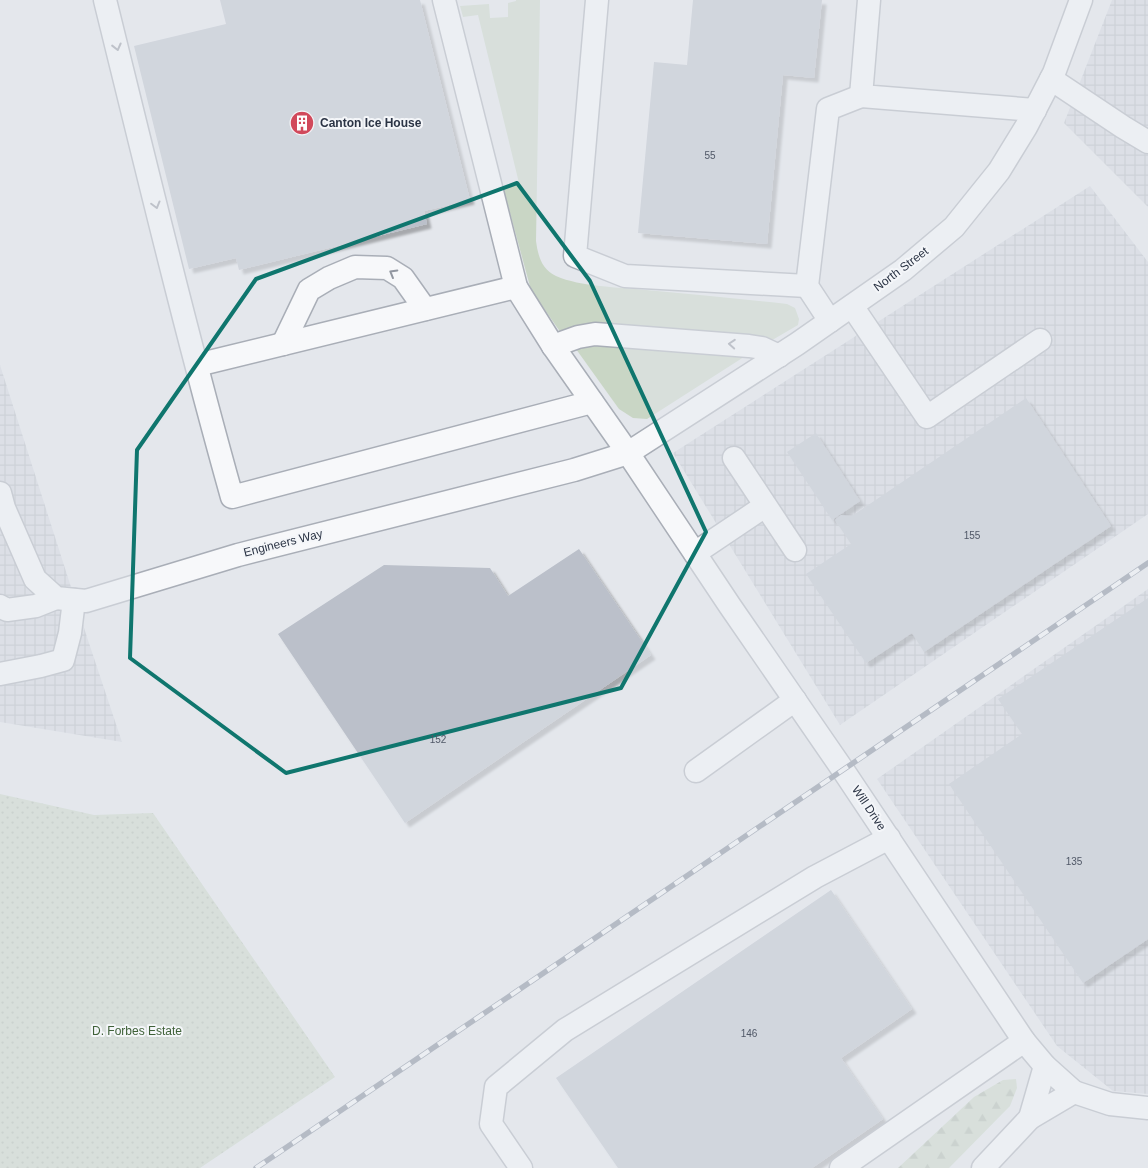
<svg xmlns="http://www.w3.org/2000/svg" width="1148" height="1168" font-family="Helvetica,sans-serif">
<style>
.industrial{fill:url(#industrial-grid)}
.grass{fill:#c9d6c5}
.forest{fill:url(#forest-firs)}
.park{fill:url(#park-dots)}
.building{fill:#bbc0ca;filter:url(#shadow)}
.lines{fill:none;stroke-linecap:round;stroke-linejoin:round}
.minor-casing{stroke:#a9aeb7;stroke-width:25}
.minor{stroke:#f7f8fa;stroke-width:22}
.rail-casing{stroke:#7d8696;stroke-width:5.5}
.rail{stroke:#f4f6f9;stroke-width:4;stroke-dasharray:11;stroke-linecap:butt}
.oneway{stroke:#9196a0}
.marked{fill:none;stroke:#0f766e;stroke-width:4;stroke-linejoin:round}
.labels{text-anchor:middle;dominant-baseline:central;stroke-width:4;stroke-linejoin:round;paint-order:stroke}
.number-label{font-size:10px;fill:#4f5766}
.poi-label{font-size:12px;font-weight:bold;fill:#2b3445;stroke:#f4f6f9;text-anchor:start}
.street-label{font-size:12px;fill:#2b3445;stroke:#f4f6f9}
.park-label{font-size:12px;fill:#3f6138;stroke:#f4f6f9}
</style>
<defs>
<pattern id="industrial-grid" width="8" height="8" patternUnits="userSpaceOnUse" patternTransform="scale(1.25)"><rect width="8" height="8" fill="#d2d6de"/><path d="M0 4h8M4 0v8" fill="none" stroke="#b4b8c0"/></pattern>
<pattern id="forest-firs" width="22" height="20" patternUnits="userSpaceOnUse" patternTransform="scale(1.25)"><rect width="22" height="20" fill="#c9d6c5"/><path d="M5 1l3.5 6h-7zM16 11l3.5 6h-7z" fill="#adb8ab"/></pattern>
<pattern id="park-dots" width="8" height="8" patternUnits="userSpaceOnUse" patternTransform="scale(1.25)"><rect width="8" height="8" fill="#c9d6c5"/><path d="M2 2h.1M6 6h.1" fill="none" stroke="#adb8ab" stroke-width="1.8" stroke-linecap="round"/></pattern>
<filter id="shadow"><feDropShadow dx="4.5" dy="4.5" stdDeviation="1" flood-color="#0004"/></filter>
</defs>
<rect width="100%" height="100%" fill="#e4e7ec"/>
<!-- industrial -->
<g class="industrial">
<path d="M1112,0H1148V207L1064,123Z"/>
<path d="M1090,186L1148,262V514L840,725L673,453Z"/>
<path d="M0,365L87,637L122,742L0,722Z"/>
<path d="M1148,589V1094L1113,1091L1057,1046L877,779Z"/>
</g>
<!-- grass -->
<g class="grass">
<path d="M516,0H540L536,241C538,255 541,269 556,276C581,287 618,287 646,290C693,294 740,299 787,304L795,308L799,319L798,325L774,339L767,342L561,333L531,290L503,187L519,183L478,15L463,17L460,6L489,4L490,18L508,17V3L516,1Z"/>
<path d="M593,343L747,355L647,419L633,418L619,409L576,349Z"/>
</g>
<!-- forest -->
<path class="forest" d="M1016,1079L1017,1088L1010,1106L949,1168H898L974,1097L1003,1080Z"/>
<!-- park -->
<path class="park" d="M0,794L94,815L153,813L335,1077L200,1168H0Z"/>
<!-- building -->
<g class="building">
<path d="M220,0H420L470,200L424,211L427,224L239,270L236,258L189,269L134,46L226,24Z"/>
<path d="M693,0H822L814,78L783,75L767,244L638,233L654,62L687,65Z"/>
<path d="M1026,398L1111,526L924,652L912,633L866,663L806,574L851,544L835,520L841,515L852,516Z"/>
<path d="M816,433L860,501L832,520L787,452Z"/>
<path d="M579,549L651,655L405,823L278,634L384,565L490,568L508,596Z"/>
<path d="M1148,598V939L1083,983L949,784L1022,734L998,699Z"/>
<path d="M831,890L912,1009L841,1058L883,1119L812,1168H618L556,1078Z"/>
</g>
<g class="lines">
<!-- minor casing -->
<g class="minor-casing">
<g id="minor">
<path d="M105,0C146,166 186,333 232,497L592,402"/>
<path d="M444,0L516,287L553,346L628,453L730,606L843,770L1024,1041L1045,1066L1074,1092L1110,1104L1148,1108"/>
<path d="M597,0L575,256L625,276L807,286"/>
<path d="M869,0L861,96L1035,110"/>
<path d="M1051,79L1123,127L1148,142"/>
<path d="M852,306L927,417L1040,340"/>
<path d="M830,321L807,286L828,109L861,96"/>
<path d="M283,344L309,290L329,278L355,267L387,268L403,278L425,309"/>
<path d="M553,346L578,337L595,334L749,346L762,348L779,356"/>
<path d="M197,365L516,287"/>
<path d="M734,458L795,550"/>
<path d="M0,493L4,508L35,579L56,598L86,601L238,555L574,470L628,453L797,344L903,270L954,227L999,171L1026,127L1054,73L1081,0"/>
<path d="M695,553L765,506"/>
<path d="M0,606L7,610L36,606L56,598"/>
<path d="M0,674L41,666L63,660L70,633L74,600"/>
<path d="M696,771L795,700"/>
<path d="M1045,1066L1030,1118L1074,1092"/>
<path d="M521,1168L491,1124L496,1087L565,1030L815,877L889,838"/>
<path d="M841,1168L1024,1041"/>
<path d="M983,1168L1030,1118"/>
</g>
</g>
<!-- minor -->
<use href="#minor" class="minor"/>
<!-- rail casing -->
<g class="rail-casing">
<path id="rail" d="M256,1168L1148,563"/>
</g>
<!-- rail -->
<use href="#rail" class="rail"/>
</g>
<!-- one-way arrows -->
<defs><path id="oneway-chevron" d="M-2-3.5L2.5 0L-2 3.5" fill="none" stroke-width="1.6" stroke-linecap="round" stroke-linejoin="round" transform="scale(1.25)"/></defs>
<g class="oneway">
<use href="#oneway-chevron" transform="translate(117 47) rotate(76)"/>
<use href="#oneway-chevron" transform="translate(156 205) rotate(75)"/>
<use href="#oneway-chevron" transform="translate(393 273) rotate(-150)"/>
<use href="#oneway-chevron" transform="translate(732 344) rotate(-176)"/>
</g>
<!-- marked area -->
<path d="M0 0H1148V1168H0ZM517,183L590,281L706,532L621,688L286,773L130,658L137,450L256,279Z" fill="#e4e7ec" fill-opacity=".55" fill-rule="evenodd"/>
<path class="marked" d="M517,183L590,281L706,532L621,688L286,773L130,658L137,450L256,279Z"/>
<!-- icons -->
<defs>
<g id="building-disc" transform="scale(1.25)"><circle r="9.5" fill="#d1495b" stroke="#f4f6f9"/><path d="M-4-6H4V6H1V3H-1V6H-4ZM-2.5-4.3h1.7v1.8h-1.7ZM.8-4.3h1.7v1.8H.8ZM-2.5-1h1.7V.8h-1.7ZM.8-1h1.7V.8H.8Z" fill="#fff"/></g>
</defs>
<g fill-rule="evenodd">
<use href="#building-disc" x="302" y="123"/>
</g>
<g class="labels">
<!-- number labels -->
<g class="number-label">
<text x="710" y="155">55</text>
<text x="972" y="535">155</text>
<text x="438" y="739">152</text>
<text x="1074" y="861">135</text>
<text x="749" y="1033">146</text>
</g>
<!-- poi labels -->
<g class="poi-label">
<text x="320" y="123">Canton Ice House</text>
</g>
<!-- street labels -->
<g class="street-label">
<text transform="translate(901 269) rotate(-37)">North Street</text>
<text transform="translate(283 543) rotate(-14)">Engineers Way</text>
<text transform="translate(869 808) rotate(56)">Will Drive</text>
</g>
<!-- park labels -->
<g class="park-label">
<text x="137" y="1031">D. Forbes Estate</text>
</g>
</g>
</svg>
